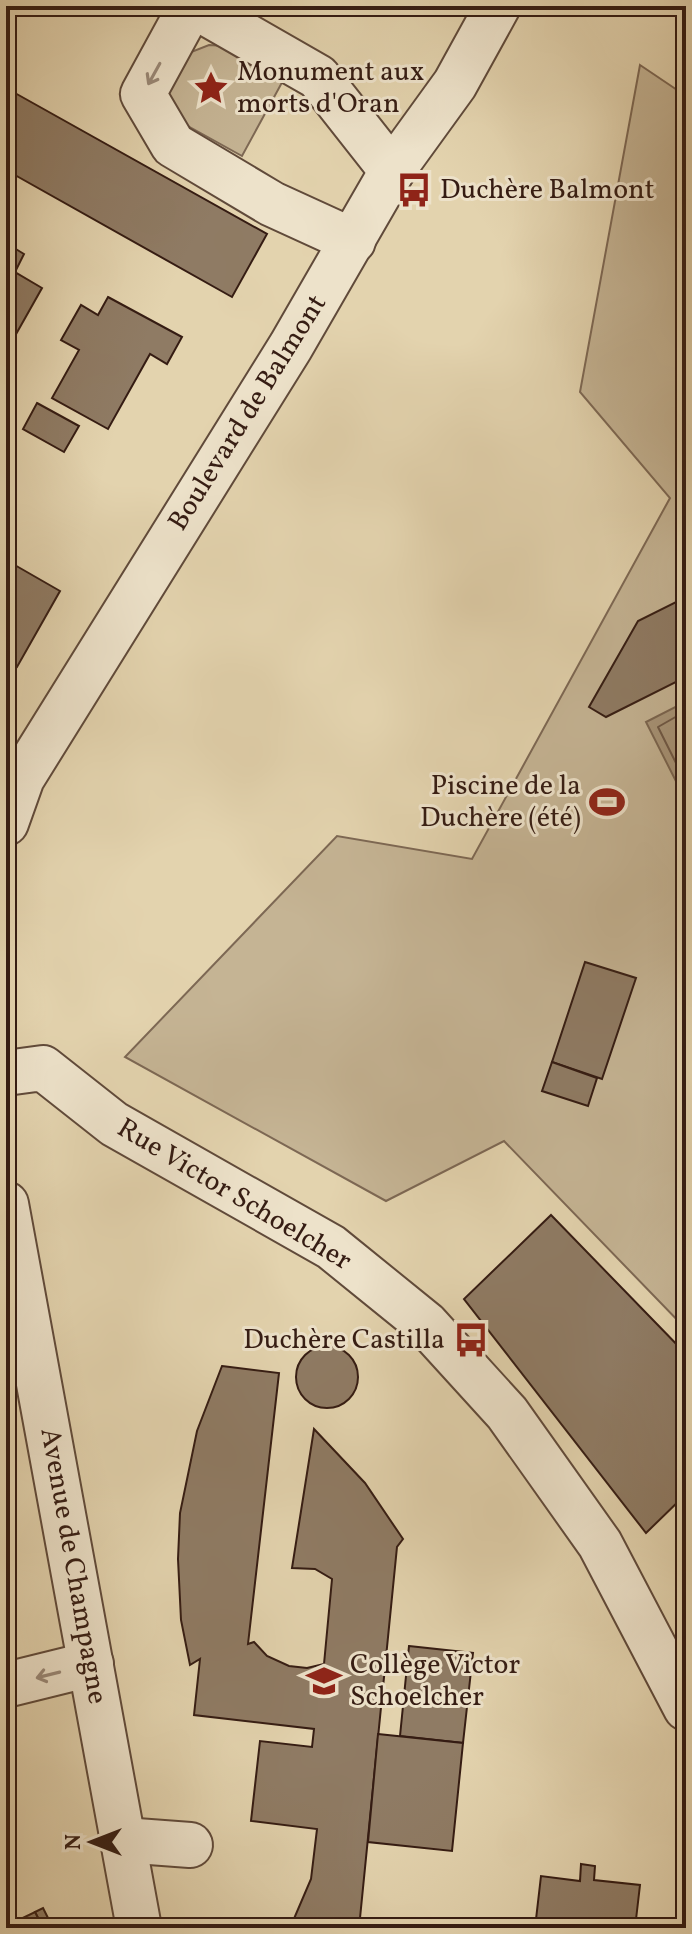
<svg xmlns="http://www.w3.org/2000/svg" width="692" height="1934" font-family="Vollkorn,serif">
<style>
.green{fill:#c5b494;stroke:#7d6854;stroke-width:2}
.water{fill:#a89579;stroke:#7a6550;stroke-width:2}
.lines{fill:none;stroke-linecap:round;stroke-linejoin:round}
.shore{stroke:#6e5846;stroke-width:2}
.building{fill:#8f7b64;stroke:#351c13;stroke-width:2}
.minor-casing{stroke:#604a3a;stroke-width:48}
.minor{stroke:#ede2ca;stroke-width:44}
.oneway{stroke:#9a8978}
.labels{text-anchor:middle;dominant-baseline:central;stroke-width:6;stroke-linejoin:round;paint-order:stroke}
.poi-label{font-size:28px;fill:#351c13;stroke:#ede2ca;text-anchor:start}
.street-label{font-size:28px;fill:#351c13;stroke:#ede2ca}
</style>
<rect width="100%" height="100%" fill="#e3d3ae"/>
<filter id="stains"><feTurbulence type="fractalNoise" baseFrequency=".0025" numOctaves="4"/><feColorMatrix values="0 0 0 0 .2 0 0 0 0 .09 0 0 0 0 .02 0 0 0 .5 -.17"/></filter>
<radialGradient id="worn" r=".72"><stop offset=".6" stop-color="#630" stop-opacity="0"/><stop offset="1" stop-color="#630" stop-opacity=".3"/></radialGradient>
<!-- green -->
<g class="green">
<path d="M209,45L225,46L285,77L242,156L177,120L171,109L168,81L181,56Z"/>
<path d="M640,65L686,96V1329L504,1141L386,1201L125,1057L337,836L472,859L670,498L580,392Z"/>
</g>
<!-- water -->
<path class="water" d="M685,702L686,704V801L646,722Z"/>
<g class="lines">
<!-- shore -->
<path class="shore" d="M686,711L658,727L686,783"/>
</g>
<!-- building -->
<g class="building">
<path d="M6,88L267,234L232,297L6,170Z"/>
<path d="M6,243L24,254L15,272L42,288L6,352Z"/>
<path d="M108,297L182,337L167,364L150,354L108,429L52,398L79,350L61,340L81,305L98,315Z"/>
<path d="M37,403L79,426L64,452L23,429Z"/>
<path d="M6,560L60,591L17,667L6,661Z"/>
<path d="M686,597V677L606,717L589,707L638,621Z"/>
<path d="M585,962L636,978L602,1079L552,1062Z"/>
<path d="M552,1062L597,1078L588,1106L542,1091Z"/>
<path d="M551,1215L686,1354V1494L646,1533L464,1299Z"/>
<circle cx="327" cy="1377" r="31"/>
<path d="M222,1366L279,1373L248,1644L254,1642L267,1656L289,1666L307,1668L324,1664L332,1579L315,1569L292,1568L314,1429L365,1483L403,1539L397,1547L359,1928H290L311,1879L317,1829L251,1821L260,1741L312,1747L314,1729L194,1715L200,1659L190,1665L181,1620L178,1559L180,1513L197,1431Z"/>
<path d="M409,1646L473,1653L463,1743L400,1736Z"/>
<path d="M378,1734L463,1743L452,1851L368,1842Z"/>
<path d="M581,1864L595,1866L594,1880L640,1885L635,1928H535L541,1876L580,1881Z"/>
<path d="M43,1908L53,1928H43L35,1912Z"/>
<path d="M35,1912L43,1928H6V1926Z"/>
</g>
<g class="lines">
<!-- minor casing -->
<g class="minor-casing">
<g id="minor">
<path d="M191,6L143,94L173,145L272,204L353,241"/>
<path d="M194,6L318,77L392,171"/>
<path d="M6,823L22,778L291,346L392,171L455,84L498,6"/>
<path d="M6,1073L43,1068L114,1124L331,1247L426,1324L507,1413L600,1544L686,1708"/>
<path d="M6,1204L139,1928"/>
<path d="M6,1685L91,1664"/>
<path d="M123,1840L190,1845"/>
</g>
</g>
<!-- minor -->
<use href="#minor" class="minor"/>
</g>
<!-- one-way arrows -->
<defs><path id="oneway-shaft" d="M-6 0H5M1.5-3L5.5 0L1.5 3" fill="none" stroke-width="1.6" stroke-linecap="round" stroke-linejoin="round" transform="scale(2)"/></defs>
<g class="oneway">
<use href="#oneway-shaft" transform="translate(154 74) rotate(119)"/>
<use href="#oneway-shaft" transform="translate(48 1675) rotate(166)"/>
</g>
<!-- icons -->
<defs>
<g id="sight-bare" transform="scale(2.76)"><path d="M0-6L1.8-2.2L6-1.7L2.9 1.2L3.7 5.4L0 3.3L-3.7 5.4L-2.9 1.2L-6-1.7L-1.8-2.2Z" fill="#8f2418" stroke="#ede2ca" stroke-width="2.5" paint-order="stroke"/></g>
<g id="bus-bare" transform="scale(2.76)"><path d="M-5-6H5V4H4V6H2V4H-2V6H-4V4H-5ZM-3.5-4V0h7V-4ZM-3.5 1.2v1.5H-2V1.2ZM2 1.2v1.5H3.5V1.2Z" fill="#8f2418" stroke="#ede2ca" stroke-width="2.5" paint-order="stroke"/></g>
<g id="stadium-bare" transform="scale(2.76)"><path d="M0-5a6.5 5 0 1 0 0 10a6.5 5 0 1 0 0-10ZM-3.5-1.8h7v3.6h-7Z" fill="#8f2418" stroke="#ede2ca" stroke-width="2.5" paint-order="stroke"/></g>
<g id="school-bare" transform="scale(2.76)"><path d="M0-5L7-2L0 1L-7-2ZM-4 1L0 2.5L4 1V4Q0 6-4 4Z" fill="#8f2418" stroke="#ede2ca" stroke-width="2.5" paint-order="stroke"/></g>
</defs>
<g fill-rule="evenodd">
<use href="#sight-bare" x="211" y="88"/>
<use href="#bus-bare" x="414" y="190"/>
<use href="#stadium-bare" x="607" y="802"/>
<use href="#bus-bare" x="471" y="1340"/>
<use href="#school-bare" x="324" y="1681"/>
</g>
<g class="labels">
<!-- poi labels -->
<g class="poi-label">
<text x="237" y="72">Monument aux<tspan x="237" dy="32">morts d'Oran</tspan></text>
<text x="440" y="190">Duchère Balmont</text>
<text x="581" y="786" text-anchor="end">Piscine de la<tspan x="581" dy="32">Duchère (été)</tspan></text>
<text x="445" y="1340" text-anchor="end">Duchère Castilla</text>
<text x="350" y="1665">Collège Victor<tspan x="350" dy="32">Schoelcher</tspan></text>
</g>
<!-- street labels -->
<g class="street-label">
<text transform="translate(248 413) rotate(-58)">Boulevard de Balmont</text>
<text transform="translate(234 1195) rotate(31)">Rue Victor Schoelcher</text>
<text transform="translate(73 1566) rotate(80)">Avenue de Champagne</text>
</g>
</g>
<!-- margin -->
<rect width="692" height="1934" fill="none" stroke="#e3d3ae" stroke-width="32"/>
<rect x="8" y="8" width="676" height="1918" fill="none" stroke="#351c13" stroke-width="4"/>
<rect x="16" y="16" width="660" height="1902" fill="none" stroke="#351c13" stroke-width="2"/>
<!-- north arrow -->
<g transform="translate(92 1842) rotate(270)" stroke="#ede2ca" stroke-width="6" paint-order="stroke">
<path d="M0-6L14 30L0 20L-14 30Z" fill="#351c13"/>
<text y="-12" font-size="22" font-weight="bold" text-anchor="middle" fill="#351c13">N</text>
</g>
<rect width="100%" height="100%" filter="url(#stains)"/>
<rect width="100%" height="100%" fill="url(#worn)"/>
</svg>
